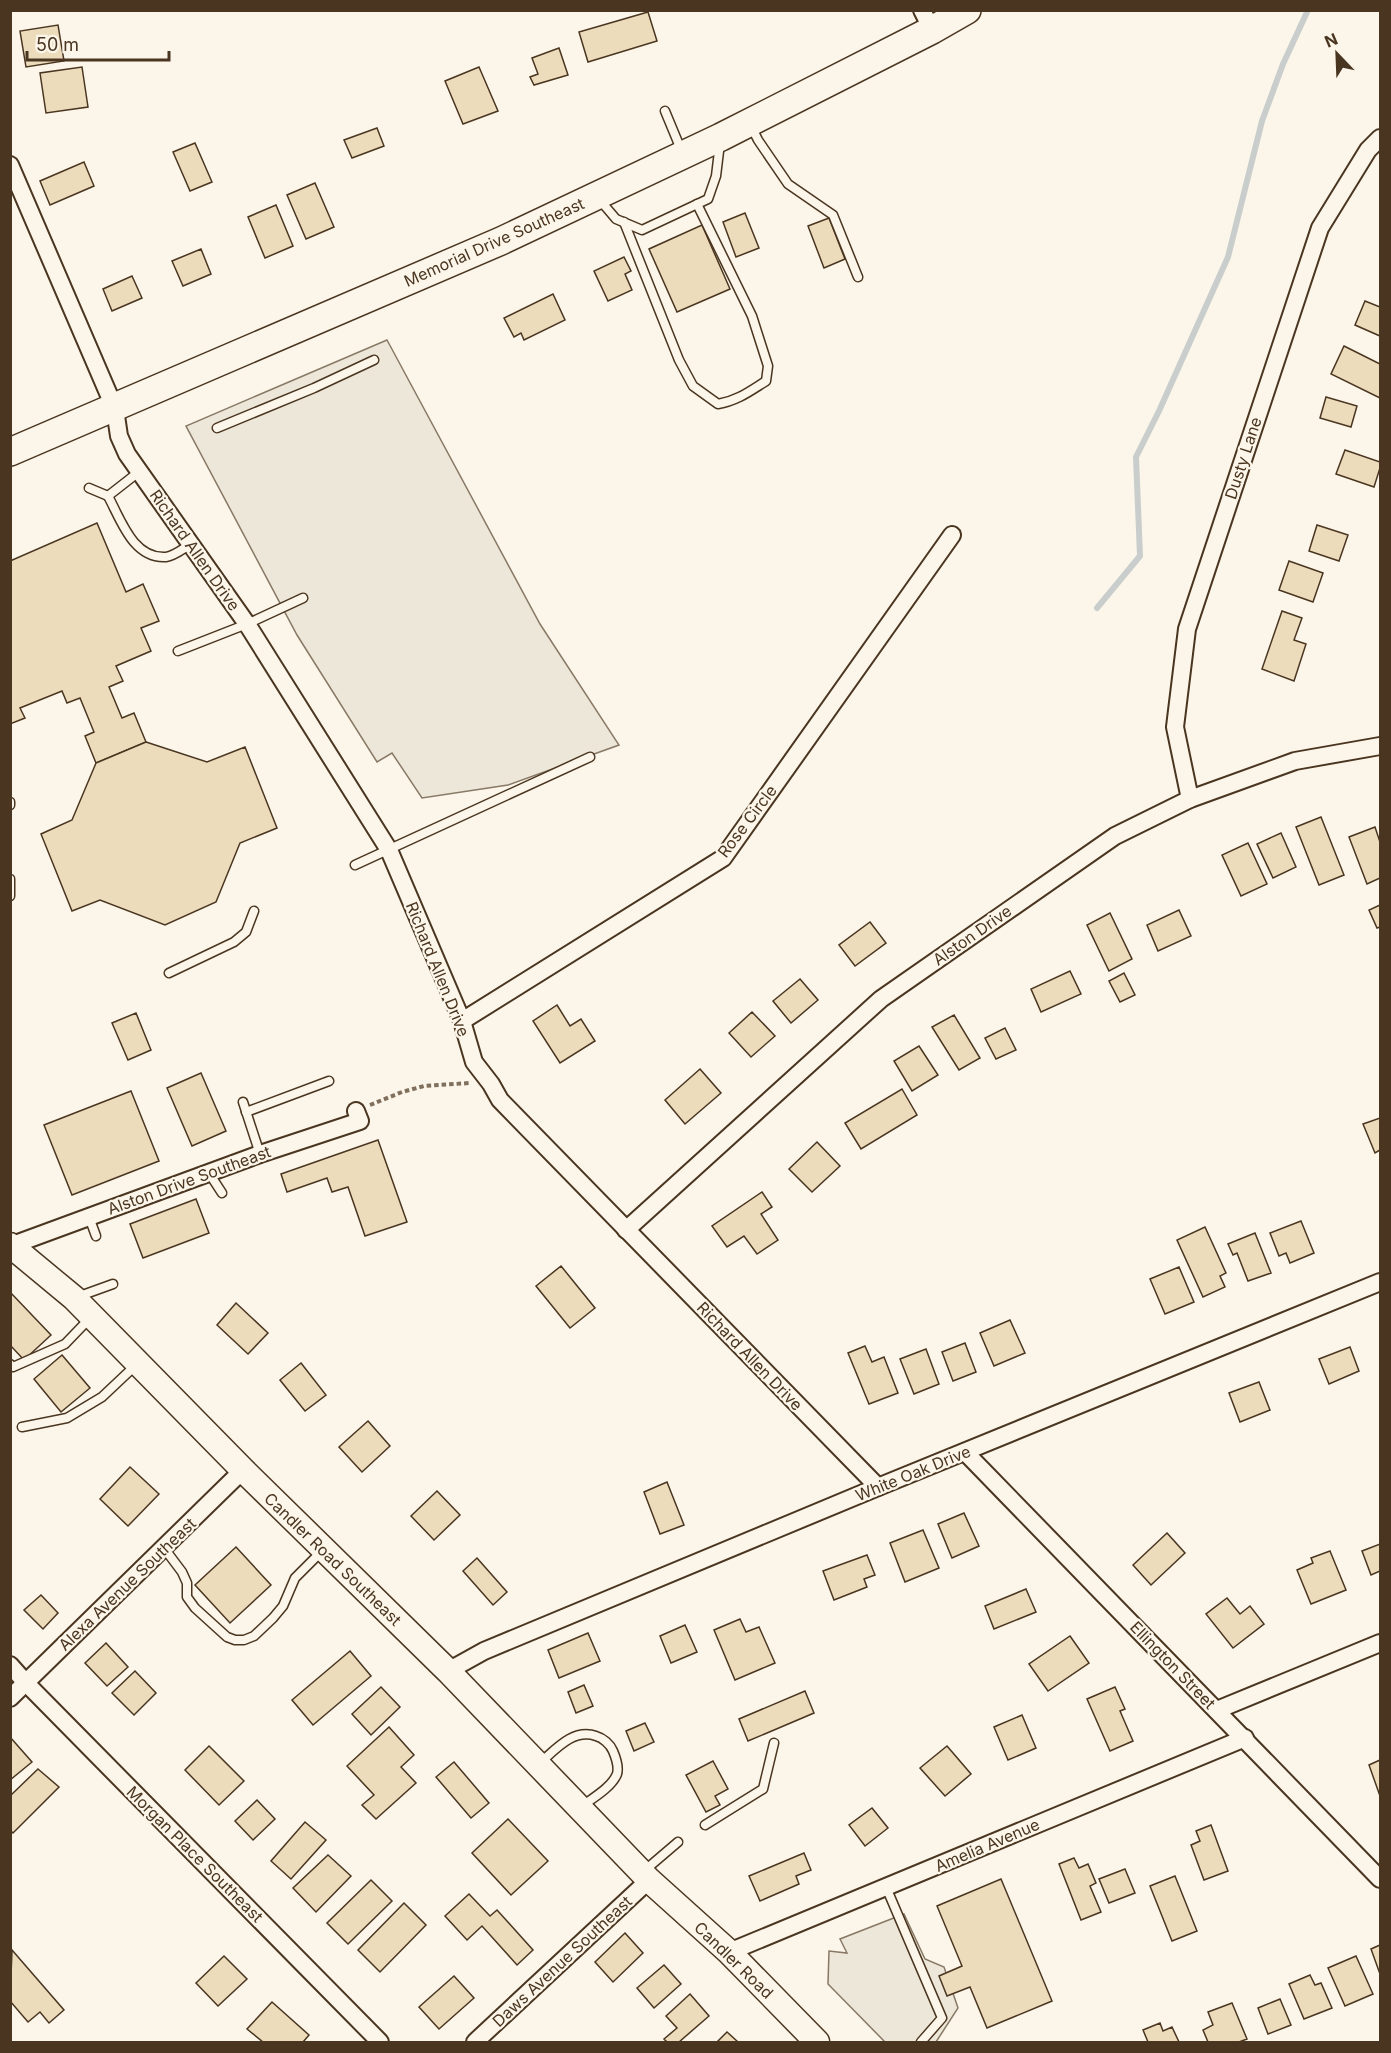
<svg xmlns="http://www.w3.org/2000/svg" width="1391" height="2053" font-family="Inter,sans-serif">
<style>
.parking{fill:#ede7d9;stroke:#887966;stroke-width:1.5}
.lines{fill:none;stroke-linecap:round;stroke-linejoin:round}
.stream{stroke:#c9cecd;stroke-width:6}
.building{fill:#ecdcbc;stroke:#4a3520;stroke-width:1.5}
.service-casing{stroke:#4a3520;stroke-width:11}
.minor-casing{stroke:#4a3520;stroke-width:20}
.secondary-casing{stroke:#4a3520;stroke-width:27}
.primary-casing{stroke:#4a3520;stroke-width:30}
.path{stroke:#7f6f5c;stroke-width:4;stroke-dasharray:4.5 3;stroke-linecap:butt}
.service{stroke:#fbf6e9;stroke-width:8}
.minor{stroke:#fbf6e9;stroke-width:16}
.secondary{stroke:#fbf6e9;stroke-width:24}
.primary{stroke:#fbf6e9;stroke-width:27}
.labels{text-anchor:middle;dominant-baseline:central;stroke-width:4.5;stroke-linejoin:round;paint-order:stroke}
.street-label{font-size:16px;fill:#4a3520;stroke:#fbf6e9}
</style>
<rect width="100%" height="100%" fill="#fbf6e9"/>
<!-- parking -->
<g class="parking">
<path d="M387,340L540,624L619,745L508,785L422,798L392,753L377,762L297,635L186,426Z"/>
<path d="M904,1914L925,1959L944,1967L958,2008L936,2042H885L828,1984L829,1951L847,1953L840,1939Z"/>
</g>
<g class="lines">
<!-- stream -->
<path class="stream" d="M1097,608L1140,556L1136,457L1159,411L1228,257L1262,121L1283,64L1308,10"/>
</g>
<!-- building -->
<g class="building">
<path d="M648,12L657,41L588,62L579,32Z"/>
<path d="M58,25L64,61L26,67L20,31Z"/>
<path d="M559,48L568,75L534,85L530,77L538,74L532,58Z"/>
<path d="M82,67L88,107L46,113L40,73Z"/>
<path d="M479,67L498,111L463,124L445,81Z"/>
<path d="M377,128L384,146L352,158L344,140Z"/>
<path d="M195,143L212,182L190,191L173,152Z"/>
<path d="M84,162L94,186L50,205L40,181Z"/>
<path d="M315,183L334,227L306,239L287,195Z"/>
<path d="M276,205L293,246L265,258L248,217Z"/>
<path d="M745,213L759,248L736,257L723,222Z"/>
<path d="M829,218L845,259L824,268L808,226Z"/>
<path d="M702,225L730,289L677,312L649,249Z"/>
<path d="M201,249L211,274L183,286L172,261Z"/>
<path d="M624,257L631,271L625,274L632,290L608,301L594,271Z"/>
<path d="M132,276L142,298L112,311L103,289Z"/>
<path d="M553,294L565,320L524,340L521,333L514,337L504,318Z"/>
<path d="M1365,301L1380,307V336L1355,325Z"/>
<path d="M1344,346L1380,364V398L1331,374Z"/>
<path d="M1326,397L1357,406L1351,427L1320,418Z"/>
<path d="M1345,450L1380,462V468L1374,487L1336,474Z"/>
<path d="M97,523L126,592L143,584L159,621L141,628L151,651L116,666L123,681L109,687L122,718L134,713L146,742L96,763L85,736L94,732L80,698L67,703L62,691L20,708L25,718L10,724V561Z"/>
<path d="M1317,525L1348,535L1339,561L1309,551Z"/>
<path d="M1289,561L1323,573L1313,602L1279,590Z"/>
<path d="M1282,611L1302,618L1294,640L1306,644L1294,681L1262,669Z"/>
<path d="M146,742L207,762L245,747L277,828L240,843L216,902L165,925L100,900L72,911L41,834L72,820L96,763Z"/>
<path d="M1321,817L1344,875L1319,885L1296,827Z"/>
<path d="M1375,827L1380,842V878L1367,884L1349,837Z"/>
<path d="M1281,833L1296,867L1273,878L1257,844Z"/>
<path d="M1248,843L1267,884L1241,896L1222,855Z"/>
<path d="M1380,905V927L1377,928L1369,910Z"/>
<path d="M1179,910L1191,936L1158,951L1147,925Z"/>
<path d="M1110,913L1132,959L1109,971L1087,925Z"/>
<path d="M870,922L886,943L855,966L839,945Z"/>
<path d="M1070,971L1081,994L1041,1012L1031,989Z"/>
<path d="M1124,973L1135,995L1120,1002L1109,981Z"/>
<path d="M800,979L818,1000L791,1023L773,1001Z"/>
<path d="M557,1005L570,1026L581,1019L595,1041L560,1063L533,1021Z"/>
<path d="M752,1012L775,1036L751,1057L729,1033Z"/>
<path d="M136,1013L151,1050L128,1060L112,1023Z"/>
<path d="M954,1015L980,1058L959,1070L932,1027Z"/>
<path d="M1005,1028L1016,1050L996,1059L985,1038Z"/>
<path d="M919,1046L938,1075L912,1091L894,1061Z"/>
<path d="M700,1069L721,1093L685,1124L665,1100Z"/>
<path d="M201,1073L226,1131L192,1146L167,1088Z"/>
<path d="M902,1089L917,1115L861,1149L845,1123Z"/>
<path d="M131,1091L159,1161L72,1195L44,1125Z"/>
<path d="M1380,1118V1150L1375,1153L1363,1124Z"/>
<path d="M378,1140L407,1222L365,1236L348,1187L332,1192L327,1178L287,1192L281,1174Z"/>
<path d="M817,1142L840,1166L812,1192L789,1169Z"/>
<path d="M762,1192L772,1207L761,1214L778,1240L757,1254L744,1236L727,1247L712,1226Z"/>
<path d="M196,1199L209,1233L143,1258L130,1224Z"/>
<path d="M1301,1221L1314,1253L1290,1263L1286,1253L1279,1256L1270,1233Z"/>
<path d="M1205,1227L1226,1273L1220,1276L1225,1287L1203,1297L1177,1240Z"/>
<path d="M1255,1233L1271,1273L1248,1281L1237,1253L1233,1255L1228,1244Z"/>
<path d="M561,1266L595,1308L570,1328L536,1286Z"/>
<path d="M1179,1267L1194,1302L1165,1314L1150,1279Z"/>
<path d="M10,1292L51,1335L24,1360L10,1345Z"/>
<path d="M236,1303L268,1333L248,1354L217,1325Z"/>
<path d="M1010,1320L1025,1353L994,1366L980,1333Z"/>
<path d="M965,1343L976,1372L953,1381L942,1352Z"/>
<path d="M865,1346L872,1362L884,1357L898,1393L869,1404L848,1353Z"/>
<path d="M1350,1347L1359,1371L1329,1384L1319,1359Z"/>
<path d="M926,1349L939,1384L914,1394L900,1359Z"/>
<path d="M62,1355L90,1388L61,1412L34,1379Z"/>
<path d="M301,1363L326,1395L305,1411L280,1380Z"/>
<path d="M1259,1382L1270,1410L1240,1422L1229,1393Z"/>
<path d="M368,1421L390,1446L362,1472L339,1447Z"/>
<path d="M130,1467L159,1494L128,1526L100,1499Z"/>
<path d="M667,1482L684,1525L660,1534L644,1492Z"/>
<path d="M437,1491L460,1515L434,1540L411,1516Z"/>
<path d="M964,1513L979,1546L952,1558L938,1524Z"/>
<path d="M923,1530L939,1568L905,1582L890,1543Z"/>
<path d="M1167,1533L1185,1553L1151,1585L1133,1565Z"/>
<path d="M1380,1544V1571L1371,1575L1362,1551Z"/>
<path d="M236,1547L271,1585L230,1623L195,1585Z"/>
<path d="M1330,1551L1346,1590L1311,1604L1297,1570L1313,1563L1311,1558Z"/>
<path d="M867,1555L875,1575L864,1579L867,1587L834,1600L823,1571Z"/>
<path d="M477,1558L507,1592L493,1605L463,1571Z"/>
<path d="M1026,1589L1036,1612L994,1629L985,1606Z"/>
<path d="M41,1595L58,1613L43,1629L24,1610Z"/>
<path d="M1227,1598L1240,1614L1250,1606L1264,1624L1233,1648L1206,1614Z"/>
<path d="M740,1619L746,1632L759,1627L775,1663L735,1680L714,1630Z"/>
<path d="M685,1625L697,1652L671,1663L660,1636Z"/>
<path d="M588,1633L600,1661L559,1678L548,1650Z"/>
<path d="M1070,1636L1089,1663L1048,1691L1029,1664Z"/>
<path d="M106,1643L128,1667L107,1686L85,1663Z"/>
<path d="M350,1651L371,1676L313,1725L292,1700Z"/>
<path d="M135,1671L156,1693L134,1715L112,1693Z"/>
<path d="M584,1685L593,1706L576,1713L568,1692Z"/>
<path d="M381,1687L400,1707L371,1735L352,1714Z"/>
<path d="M1115,1687L1125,1709L1120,1711L1133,1741L1110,1751L1087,1699Z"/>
<path d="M805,1691L814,1713L748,1741L739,1719Z"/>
<path d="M1022,1715L1036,1748L1008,1760L994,1727Z"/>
<path d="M645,1723L654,1742L634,1751L626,1731Z"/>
<path d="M389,1727L414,1755L401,1767L416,1783L376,1819L362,1805L374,1795L347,1766Z"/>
<path d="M10,1737L32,1762L10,1780Z"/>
<path d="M209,1746L244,1781L219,1805L185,1770Z"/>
<path d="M947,1746L971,1774L945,1796L920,1768Z"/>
<path d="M1380,1760V1796L1369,1765Z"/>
<path d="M713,1761L728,1789L715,1796L720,1805L706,1812L686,1775Z"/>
<path d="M454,1762L489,1803L471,1818L436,1777Z"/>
<path d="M38,1769L59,1787L13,1833L10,1830V1796Z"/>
<path d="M257,1800L275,1819L253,1840L235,1821Z"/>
<path d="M872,1808L888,1828L865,1846L849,1825Z"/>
<path d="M508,1819L548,1861L511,1895L472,1853Z"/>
<path d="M305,1822L326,1840L291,1879L271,1861Z"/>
<path d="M1211,1825L1228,1871L1204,1880L1191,1845L1200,1841L1196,1831Z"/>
<path d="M804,1853L811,1870L796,1876L799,1884L760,1901L749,1876Z"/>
<path d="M328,1855L351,1876L316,1912L293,1888Z"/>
<path d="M1074,1858L1079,1868L1088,1864L1096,1883L1090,1886L1101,1912L1081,1920L1059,1864Z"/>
<path d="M1125,1869L1135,1893L1109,1903L1099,1879Z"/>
<path d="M1175,1876L1197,1931L1172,1941L1150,1886Z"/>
<path d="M1001,1879L1052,2001L987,2028L970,1987L947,1996L939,1976L962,1966L937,1906Z"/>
<path d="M371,1880L392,1901L348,1944L327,1923Z"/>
<path d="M469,1894L490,1916L497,1910L533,1950L517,1965L482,1926L467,1940L445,1916Z"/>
<path d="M404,1903L426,1925L380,1972L358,1950Z"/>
<path d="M625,1933L643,1953L613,1982L595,1962Z"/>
<path d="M1380,1945V1974L1371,1949Z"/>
<path d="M12,1950L64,2010L49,2023L40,2012L28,2022L10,2001Z"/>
<path d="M224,1956L247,1979L218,2006L196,1983Z"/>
<path d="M1356,1956L1373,1994L1345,2006L1328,1968Z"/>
<path d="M664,1965L681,1984L654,2008L637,1988Z"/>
<path d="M1310,1975L1315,1985L1321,1983L1332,2008L1304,2019L1289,1984Z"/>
<path d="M454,1976L474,1998L439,2029L419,2007Z"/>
<path d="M690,1994L709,2016L679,2042H667L664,2039L677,2028L666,2016Z"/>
<path d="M1280,1999L1291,2025L1268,2034L1258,2008Z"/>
<path d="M272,2002L309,2035L303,2042H263L247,2029Z"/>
<path d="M1232,2003L1247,2039L1239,2042H1208L1203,2030L1213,2025L1208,2012Z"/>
<path d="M1160,2023L1163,2031L1172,2027L1179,2042H1148L1143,2030Z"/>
<path d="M727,2032L738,2042H717Z"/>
</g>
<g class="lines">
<!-- service casing -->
<g class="service-casing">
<g id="service">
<path d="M665,111L682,152"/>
<path d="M751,126L758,140L788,184L833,215L858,277"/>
<path d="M599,199L616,219L642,230L708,199L716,176L720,143"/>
<path d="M624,222L679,360L693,386L718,404C737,401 750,391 766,381L768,366L752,316L697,204"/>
<path d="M217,428L314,388L374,360"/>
<path d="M89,488L108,496L140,471"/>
<path d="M108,496C121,520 133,559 166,557C174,556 184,548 191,544"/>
<path d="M178,651L247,624L303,598"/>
<path d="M10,802V805"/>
<path d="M355,865L590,757"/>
<path d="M10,879V896"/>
<path d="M169,973L234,942L246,932L254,911"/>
<path d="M243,1102L260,1154"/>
<path d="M246,1112L329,1081"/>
<path d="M209,1173L222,1193"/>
<path d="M89,1217L96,1236"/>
<path d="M77,1297L113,1284"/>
<path d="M10,1364L13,1367L65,1344L91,1317"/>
<path d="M22,1427L67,1418L102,1397L137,1364"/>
<path d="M164,1548L182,1572L187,1583V1597L195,1608L227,1637L235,1640H244L254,1636L273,1618L283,1606L295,1578L322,1551"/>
<path d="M540,1763C555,1750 573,1728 596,1736C603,1738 610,1744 613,1751C616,1758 619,1767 617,1774C612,1787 593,1798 582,1806"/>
<path d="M705,1825L763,1789L774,1743"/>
<path d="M644,1871L678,1842"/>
<path d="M886,1887L942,2018L921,2042"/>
</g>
</g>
<!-- minor casing -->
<g class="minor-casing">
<g id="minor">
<path d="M922,10L932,30"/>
<path d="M10,165L115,409L119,436L127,454L247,624L389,850L462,1021L474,1062L491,1084L500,1100L878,1487"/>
<path d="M1190,799L1175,727L1187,629L1320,228L1368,150L1380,138"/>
<path d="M462,1021L723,858L952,535"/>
<path d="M626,1230L881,999L1115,836L1190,799L1295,761L1380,746"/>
<path d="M10,1246L260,1154L360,1121L356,1111"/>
<path d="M965,1452L1380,1879"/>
<path d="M10,1665L26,1683L380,2042"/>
<path d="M448,1671L484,1651L878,1487L1380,1282"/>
<path d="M10,1698L243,1470"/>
<path d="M1217,1710L1380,1643"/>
<path d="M729,1952L1245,1738"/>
<path d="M475,2042L649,1880"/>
</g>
</g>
<!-- secondary casing -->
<g class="secondary-casing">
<path id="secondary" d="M10,1245L74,1298L243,1470L448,1671L649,1880L729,1952L817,2042"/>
</g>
<!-- primary casing -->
<g class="primary-casing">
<path id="primary" d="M10,452L501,241L721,137L932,30L967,10"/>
</g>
<!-- path -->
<path class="path" d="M370,1105L402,1092L424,1086L470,1083"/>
<!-- service -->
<use href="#service" class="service"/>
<!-- minor -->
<use href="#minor" class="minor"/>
<!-- secondary -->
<use href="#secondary" class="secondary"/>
<!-- primary -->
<use href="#primary" class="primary"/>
</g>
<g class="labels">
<!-- street labels -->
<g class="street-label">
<text transform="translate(494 242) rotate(-24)">Memorial Drive Southeast</text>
<text transform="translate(1243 458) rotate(-72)">Dusty Lane</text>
<text transform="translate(195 550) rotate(55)">Richard Allen Drive</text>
<text transform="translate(747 821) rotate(-53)">Rose Circle</text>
<text transform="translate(972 935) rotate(-35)">Alston Drive</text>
<text transform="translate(438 969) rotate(68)">Richard Allen Drive</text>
<text transform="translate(189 1180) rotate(-20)">Alston Drive Southeast</text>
<text transform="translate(750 1356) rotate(46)">Richard Allen Drive</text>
<text transform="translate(913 1473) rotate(-22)">White Oak Drive</text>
<text transform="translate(333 1559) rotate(44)">Candler Road Southeast</text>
<text transform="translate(127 1584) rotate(-44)">Alexa Avenue Southeast</text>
<text transform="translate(1173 1665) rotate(46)">Ellington Street</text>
<text transform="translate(987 1845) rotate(-23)">Amelia Avenue</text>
<text transform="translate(195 1854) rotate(45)">Morgan Place Southeast</text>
<text transform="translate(734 1960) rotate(44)">Candler Road</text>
<text transform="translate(562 1961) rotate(-43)">Daws Avenue Southeast</text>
</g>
</g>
<!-- border -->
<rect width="1391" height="2053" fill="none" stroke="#4a3520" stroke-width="24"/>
<!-- north arrow -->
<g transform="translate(1337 54) rotate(337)" stroke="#fbf6e9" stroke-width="4.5" paint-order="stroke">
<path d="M0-4.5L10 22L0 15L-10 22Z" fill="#4a3520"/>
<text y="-9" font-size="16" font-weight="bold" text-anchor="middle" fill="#4a3520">N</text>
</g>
<!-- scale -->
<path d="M27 51v9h142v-9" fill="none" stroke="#4a3520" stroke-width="3"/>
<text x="36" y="51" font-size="18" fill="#4a3520" stroke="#fbf6e9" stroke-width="4.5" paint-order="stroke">50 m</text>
</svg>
